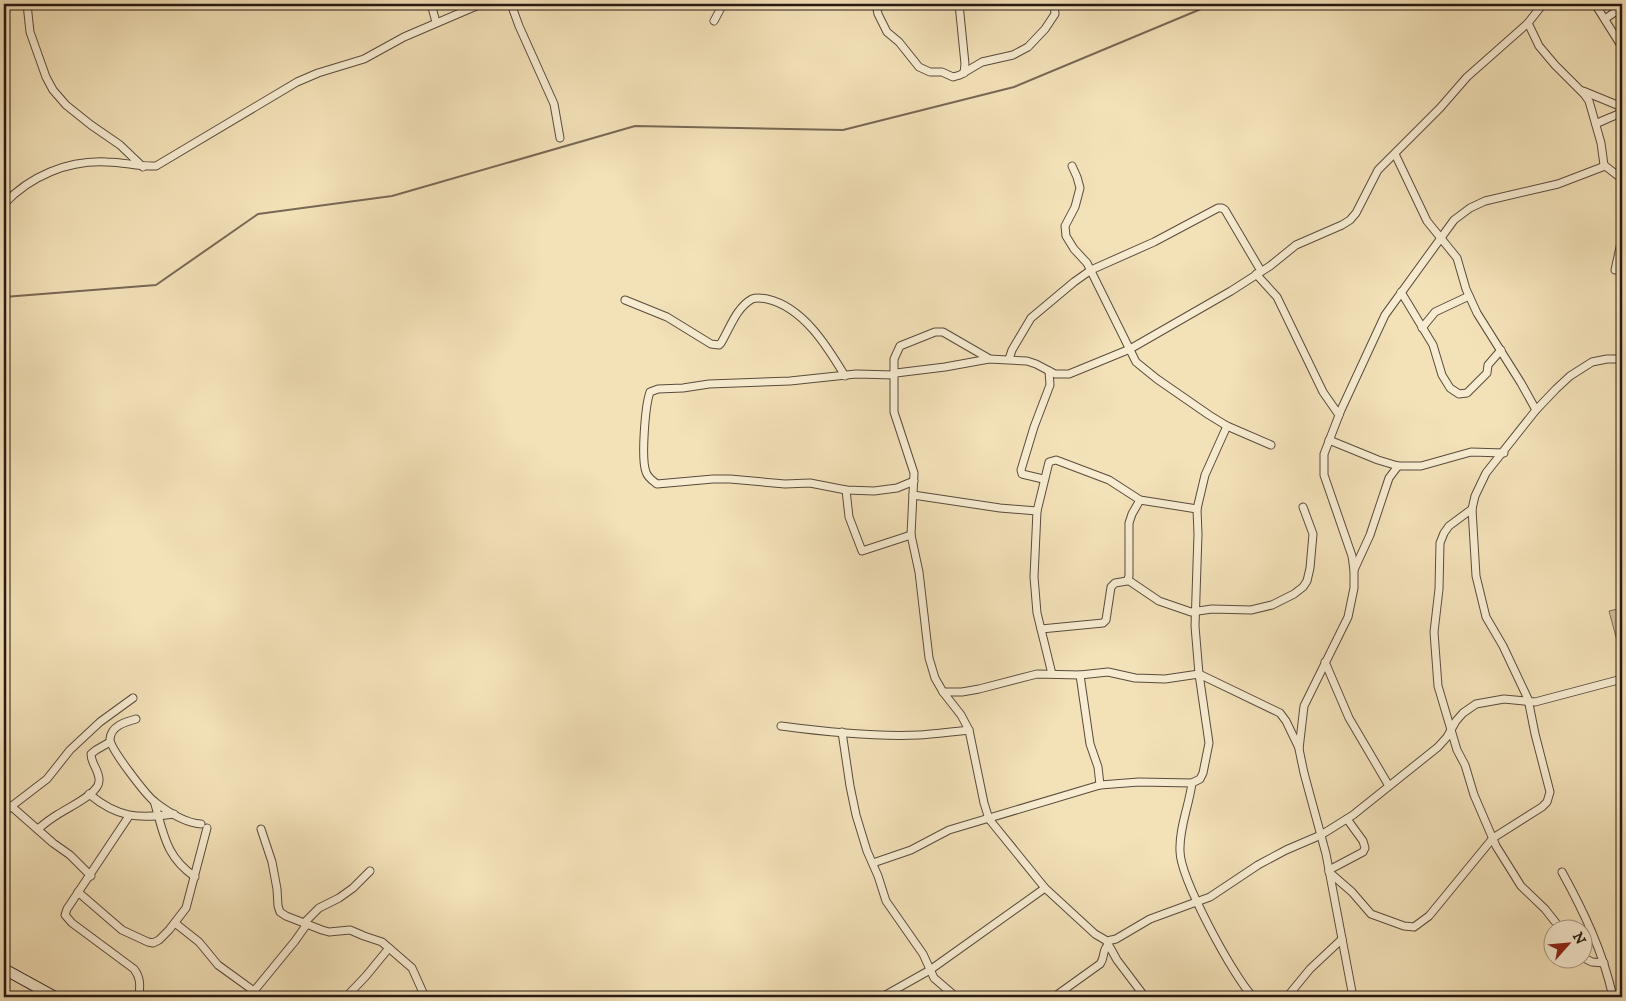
<svg xmlns="http://www.w3.org/2000/svg" width="1626" height="1001" font-family="'IM FELL DW Pica',serif">
<style>
.green{fill:#d0bf9c;stroke:#7c6c57}
.lines{fill:none;stroke-linecap:round;stroke-linejoin:round}
.stream{stroke:#786854;stroke-width:2}
.minor-casing{stroke:#5a4b3c;stroke-width:9}
.secondary-casing{stroke:#271912;stroke-width:12}
.minor{stroke:#f7ecd1;stroke-width:7}
.secondary{stroke:#f7ecd1;stroke-width:10}
</style>
<rect width="100%" height="100%" fill="#f3e1b8"/>
<filter id="stains"><feTurbulence type="fractalNoise" baseFrequency=".004" numOctaves="4"/><feColorMatrix values="0 0 0 0 .2 0 0 0 0 .09 0 0 0 0 .02 0 0 0 .5 -.17"/></filter>
<radialGradient id="worn" r=".72"><stop offset=".6" stop-color="#630" stop-opacity="0"/><stop offset="1" stop-color="#630" stop-opacity=".3"/></radialGradient>
<!-- green -->
<path class="green" d="M1622,608V659L1609,611Z"/>
<g class="lines">
<!-- stream -->
<path class="stream" d="M4,297L156,285L258,214L392,196L635,126L843,130L1014,87L1213,4"/>
<!-- minor casing -->
<g class="minor-casing">
<g id="minor">
<path d="M27,4L30,32L46,77L53,90L66,105L91,125L120,145L143,167"/>
<path d="M431,4L436,22"/>
<path d="M511,4L519,26L554,104L560,138"/>
<path d="M876,4L878,14L887,32L899,42L919,67L930,72H942L953,77L960,75L982,62L1013,55L1028,47L1045,29L1055,14L1054,4"/>
<path d="M959,4L965,64L964,73"/>
<path d="M1543,4L1528,23L1467,77L1440,108L1378,170L1356,213L1350,220L1342,225L1296,245L1270,266L1231,291L1130,349L1069,374H1055L1036,364L1027,361L989,359L945,367L896,373L894,375V412L914,473L911,535L919,572L929,658L935,678L943,692L961,715L969,730L984,803L989,819L1045,888L1095,934L1107,941L1116,939L1150,919L1210,897L1258,865L1286,850L1321,835L1353,815L1438,747L1447,737L1456,721L1463,713L1476,704L1504,699L1535,702L1622,679"/>
<path d="M1595,4L1622,47"/>
<path d="M1605,19L1622,7"/>
<path d="M714,21L723,4"/>
<path d="M1528,23L1539,46L1555,65L1584,94L1589,101L1601,143L1604,165L1622,179"/>
<path d="M1583,91L1622,107"/>
<path d="M1596,124C1605,119 1613,117 1622,112"/>
<path d="M1395,154L1427,221L1457,258L1466,289L1477,313L1521,383L1536,410"/>
<path d="M1072,166L1077,177L1080,188L1075,207L1065,226L1066,236L1074,249L1087,263L1136,362L1157,379L1209,415L1227,426L1271,445"/>
<path d="M4,204C30,176 68,160 107,162C124,162 139,167 156,166L297,82L318,73L364,59L404,37L481,4"/>
<path d="M1615,270L1622,238"/>
<path d="M1256,274L1277,297L1323,392L1339,415"/>
<path d="M1401,292L1433,345L1442,375L1450,388L1459,394L1467,393L1487,373L1488,365L1501,350"/>
<path d="M625,300L667,317L711,344L719,345L721,343C730,328 736,308 752,299C757,297 762,298 767,299C803,307 827,346 845,376"/>
<path d="M1422,328L1435,312L1469,296"/>
<path d="M1009,359L1012,350L1031,318L1074,282L1091,270L1154,242L1218,208H1222L1225,210L1261,271"/>
<path d="M1329,440L1378,460L1398,466H1421L1471,452L1504,453"/>
<path d="M1043,479L1022,474L1021,470L1034,427L1050,385L1049,371"/>
<path d="M914,481L897,488L874,491L846,490L810,483L785,484L730,479H713L657,484C652,480 648,478 646,472C641,459 645,406 650,392L658,389L683,388L709,384L790,381L856,374L894,375V359L900,346L935,332H943L988,358"/>
<path d="M846,490L849,517L862,551L911,535"/>
<path d="M913,495L1000,508L1037,511"/>
<path d="M1472,509L1449,526L1444,533L1440,543L1439,589L1434,632L1438,686L1457,750L1465,765L1474,795L1496,846L1521,886L1545,909L1560,928"/>
<path d="M1354,570L1370,535L1389,478L1398,466"/>
<path d="M1128,580L1159,601L1191,612L1212,609L1251,610L1272,605L1294,594L1303,587L1307,581L1310,568L1313,534L1303,507"/>
<path d="M1041,629L1103,623L1106,620L1111,587L1115,583L1127,581L1129,576V523L1132,514L1140,500"/>
<path d="M1325,662L1349,718L1389,786"/>
<path d="M1052,674L1037,613L1034,577L1037,511L1049,462L1056,460L1109,480L1140,500L1197,509"/>
<path d="M1080,675L1090,744L1098,767L1100,785"/>
<path d="M943,692H962L979,689L1037,674L1080,675L1108,672L1135,678L1165,679L1199,674L1280,713L1286,721L1299,748"/>
<path d="M136,719C125,722 111,726 110,739C110,749 147,796 155,802C168,812 185,823 201,824"/>
<path d="M781,726C826,732 873,737 919,735C935,734 952,732 969,730"/>
<path d="M842,732L850,786L856,815L867,851L878,876L886,901L923,954L934,978L956,997"/>
<path d="M1192,783C1189,806 1179,828 1180,851C1180,878 1233,976 1253,997"/>
<path d="M89,794C118,818 138,819 174,814"/>
<path d="M154,801C164,834 165,856 195,877"/>
<path d="M11,806L53,843L70,855L91,876"/>
<path d="M4,812L47,779L70,750L100,722L133,698"/>
<path d="M129,816L67,909L65,915L72,923L134,969C141,978 140,986 139,997"/>
<path d="M38,829C44,824 50,819 57,815C67,808 99,794 99,781C100,771 91,764 91,754L96,750L110,742"/>
<path d="M261,829L272,862L277,889L278,906L280,912L286,916L322,930L329,932L350,930L364,936L382,942L412,968L425,997"/>
<path d="M873,863L911,850L949,830L1100,785L1139,782L1192,783L1200,779L1203,773L1209,743L1199,674L1195,626L1198,534L1197,509L1205,475L1227,426"/>
<path d="M1329,870L1363,852L1365,848L1363,841L1347,819"/>
<path d="M1329,872L1352,892L1371,914L1404,926L1414,927L1429,916L1493,838L1542,807L1547,802L1550,792L1535,734L1528,699L1503,646L1486,617L1476,576L1472,509L1475,496L1486,473L1536,410L1556,389L1570,376L1592,362L1607,359H1622"/>
<path d="M1562,872C1584,912 1603,952 1613,997"/>
<path d="M78,892L122,930L148,942L153,943L159,940L169,930L186,908L207,828"/>
<path d="M175,923L199,942L218,965L254,991L256,997"/>
<path d="M304,923L319,908L339,898L353,888L370,871"/>
<path d="M1107,942L1117,960L1145,997"/>
<path d="M1584,958L1592,962L1604,963"/>
<path d="M254,991L295,941L307,924"/>
<path d="M346,997L366,976L389,948"/>
<path d="M882,997L930,970L1045,888"/>
<path d="M1054,997L1100,964C1105,958 1102,950 1108,945"/>
<path d="M1287,997L1310,969L1342,939"/>
<path d="M1353,997L1326,854L1304,773L1299,749L1304,706L1348,617L1354,588V570L1352,556L1324,475V454L1341,410L1385,315L1454,220L1470,208L1485,201L1558,184L1605,166"/>
</g>
</g>
<!-- secondary casing -->
<g class="secondary-casing">
<path id="secondary" d="M4,969L55,997"/>
</g>
<!-- minor -->
<use href="#minor" class="minor"/>
<!-- secondary -->
<use href="#secondary" class="secondary"/>
</g>
<!-- margin -->
<rect width="1626" height="1001" fill="none" stroke="#f3e1b8" stroke-width="20"/>
<rect x="5" y="5" width="1616" height="991" fill="none" stroke="#271912" stroke-width="2.5"/>
<rect x="10" y="10" width="1606" height="981" fill="none" stroke="#271912"/>
<!-- north arrow -->
<g transform="translate(1568 944) rotate(63)"><circle r="24" fill="#f7ecd1" stroke="#a49885"/>
<path d="M0-4L9 19L0 12L-9 19Z" fill="#8f2418"/>
<text y="-8" font-size="14" font-weight="bold" text-anchor="middle" fill="#271912">N</text>
</g>
<rect width="100%" height="100%" filter="url(#stains)"/>
<rect width="100%" height="100%" fill="url(#worn)"/>
</svg>
